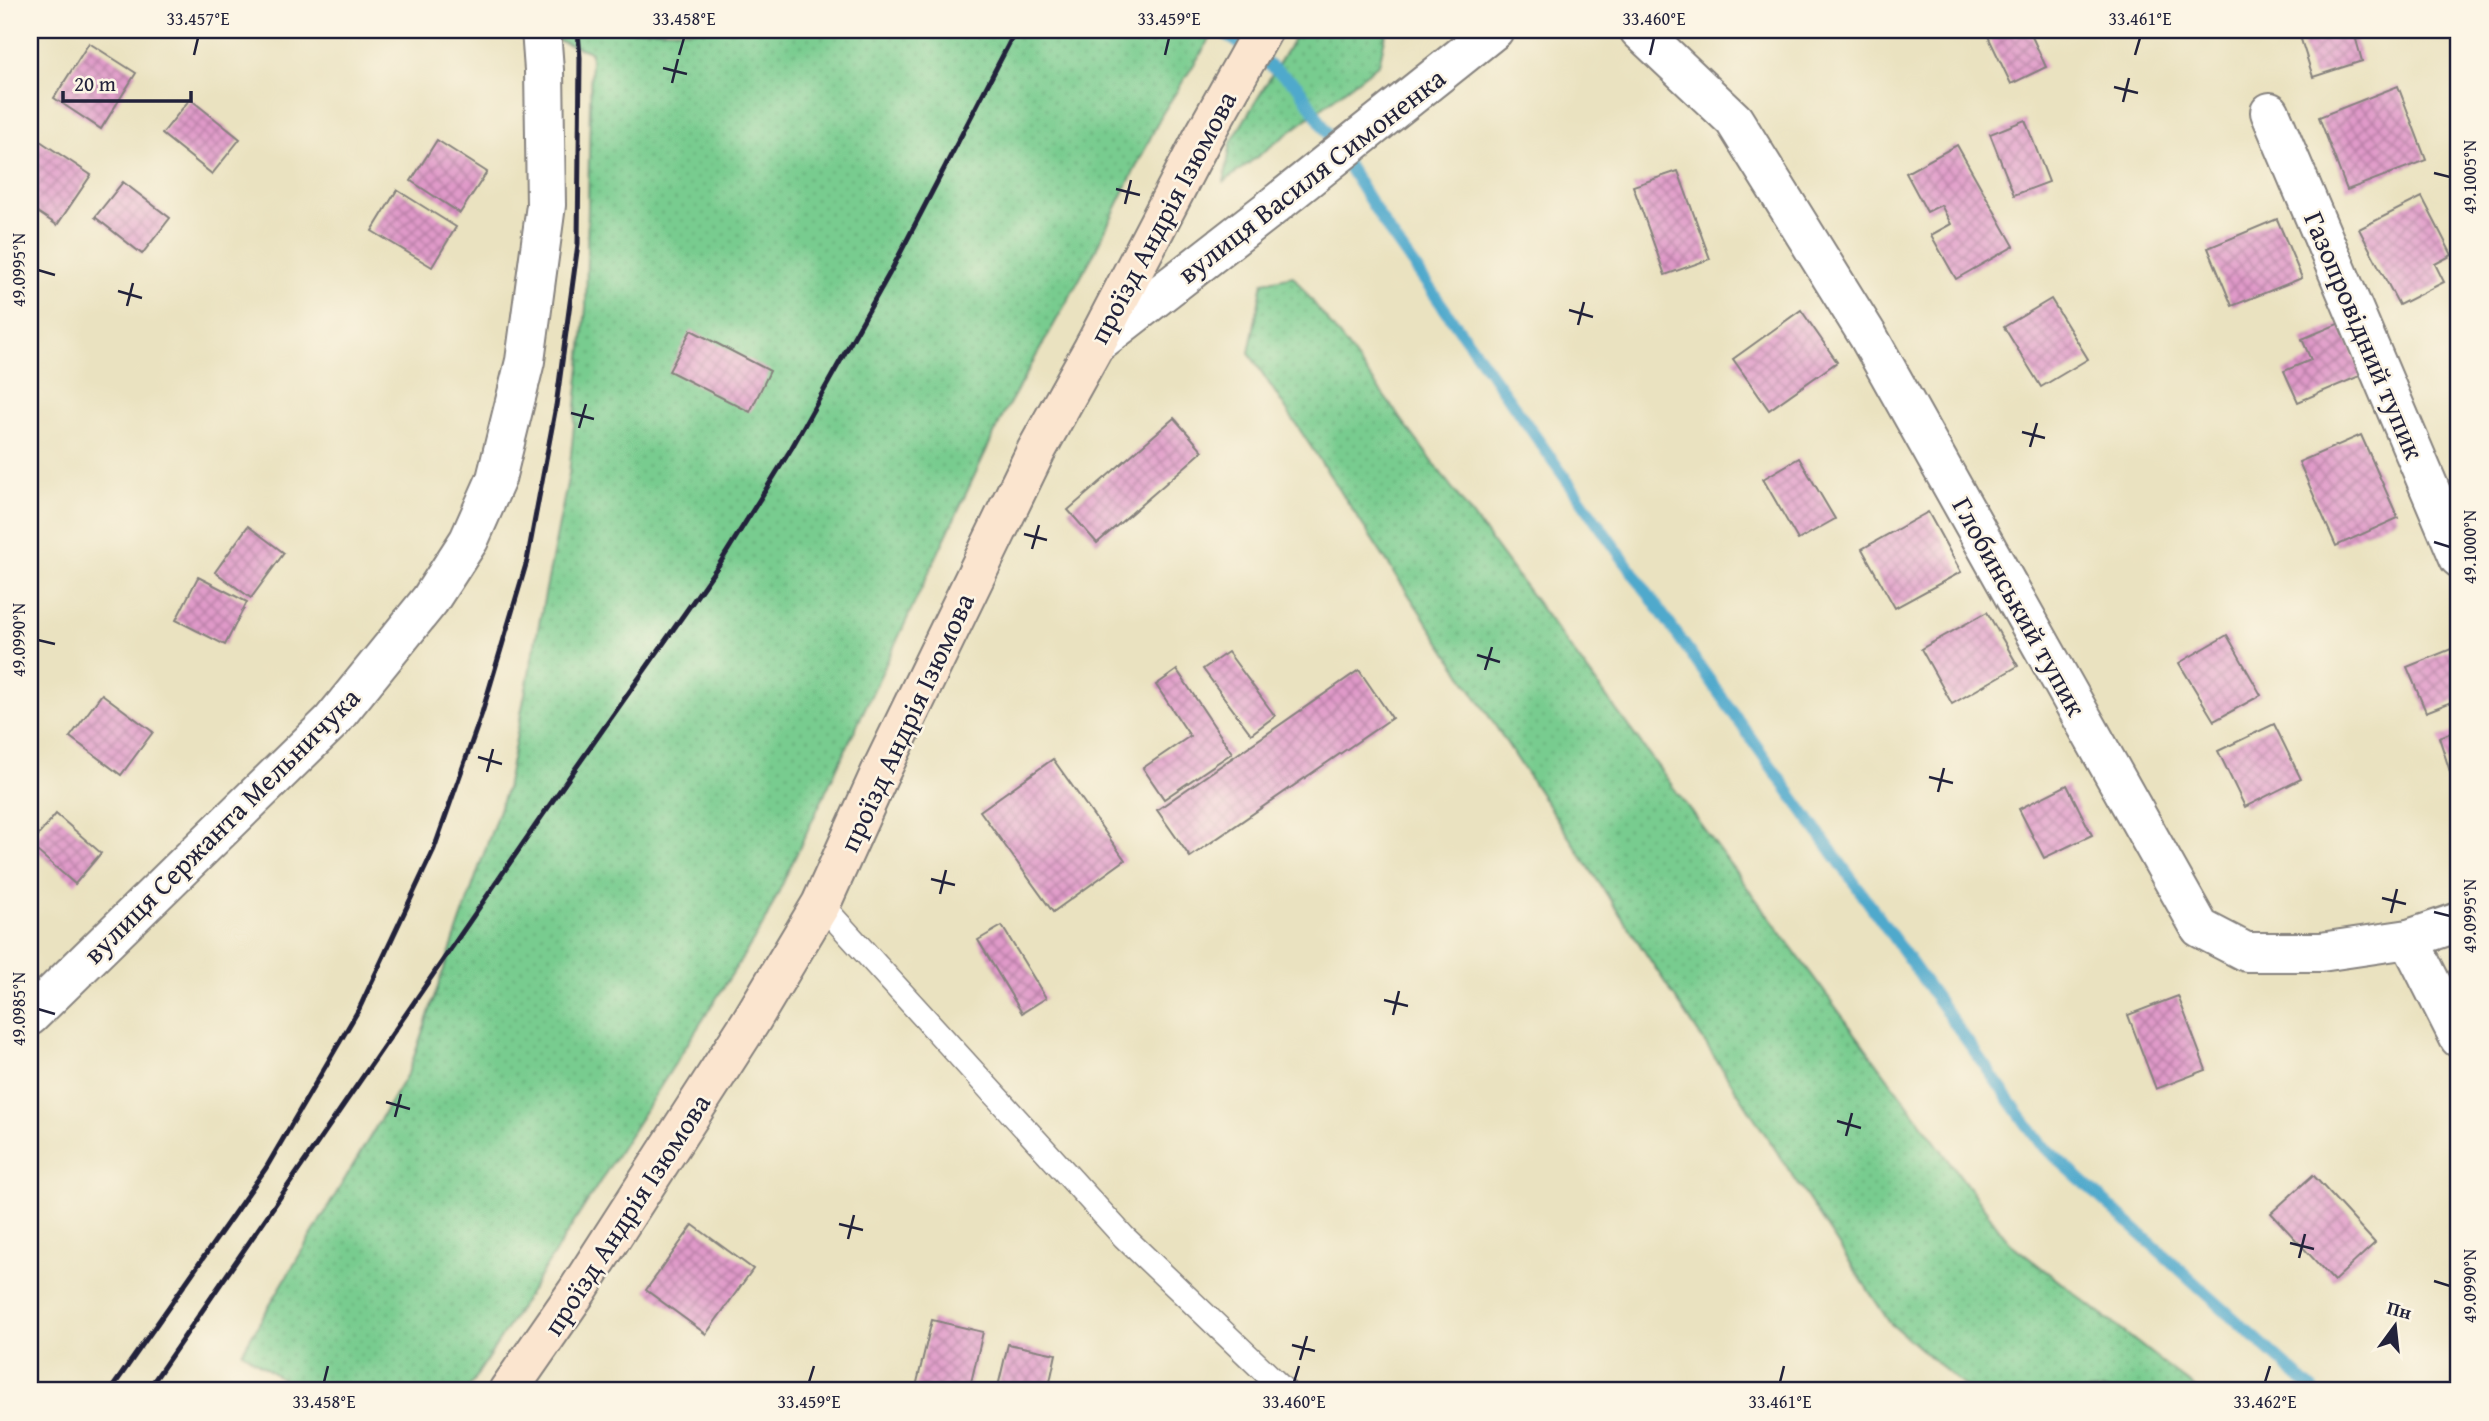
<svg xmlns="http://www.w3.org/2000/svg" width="2489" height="1421" font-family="'Gentium Book Plus',serif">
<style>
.grass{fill:url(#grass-dots);stroke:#4d7765;stroke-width:2}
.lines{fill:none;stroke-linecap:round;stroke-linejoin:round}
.stream{stroke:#4fa9cc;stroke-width:12}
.building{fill:url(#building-cross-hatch)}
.lane-casing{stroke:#86827e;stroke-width:26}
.street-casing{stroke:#86827e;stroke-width:42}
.secondary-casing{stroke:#86827e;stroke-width:42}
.lane{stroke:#fff;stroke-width:23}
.street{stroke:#fff;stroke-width:38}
.secondary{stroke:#fbe5cf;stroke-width:38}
.rail{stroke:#22223b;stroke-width:5}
.ticks{fill:none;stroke:#22223b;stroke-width:2.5}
.labels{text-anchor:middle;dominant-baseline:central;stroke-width:5;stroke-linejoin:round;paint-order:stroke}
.street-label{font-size:28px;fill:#22223b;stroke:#fcf5e5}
.neatline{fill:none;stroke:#22223b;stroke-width:2.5}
.ticks-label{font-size:18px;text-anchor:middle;fill:#22223b}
</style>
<defs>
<pattern id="grass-dots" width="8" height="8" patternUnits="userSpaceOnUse" patternTransform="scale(1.75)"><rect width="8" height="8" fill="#78cc8f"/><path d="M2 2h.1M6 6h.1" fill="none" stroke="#68af7c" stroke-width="1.8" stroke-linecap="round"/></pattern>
<pattern id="building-cross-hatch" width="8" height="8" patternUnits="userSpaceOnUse" patternTransform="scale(1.75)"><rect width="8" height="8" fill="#e09ac9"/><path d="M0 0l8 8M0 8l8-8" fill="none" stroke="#b57da4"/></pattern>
</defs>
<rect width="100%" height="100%" fill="#fcf5e5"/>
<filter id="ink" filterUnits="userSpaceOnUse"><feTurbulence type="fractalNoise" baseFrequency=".0143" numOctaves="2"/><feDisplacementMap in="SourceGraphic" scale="14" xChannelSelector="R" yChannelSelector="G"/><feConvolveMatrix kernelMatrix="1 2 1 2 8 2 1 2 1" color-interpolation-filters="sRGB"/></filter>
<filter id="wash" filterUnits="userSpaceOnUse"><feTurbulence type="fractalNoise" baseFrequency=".00686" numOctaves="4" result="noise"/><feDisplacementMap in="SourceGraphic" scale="28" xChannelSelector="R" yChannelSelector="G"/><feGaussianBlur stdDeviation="1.57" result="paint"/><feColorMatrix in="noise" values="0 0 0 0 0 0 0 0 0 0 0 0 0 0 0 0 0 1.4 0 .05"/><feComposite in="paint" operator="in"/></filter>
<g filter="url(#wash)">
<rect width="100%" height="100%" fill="#eae2c0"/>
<!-- grass -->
<g class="grass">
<path d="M527,30H1216L1162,114L1092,257L1003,415L763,925L467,1391H300L242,1352L409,1071L506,789L569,474L586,308L591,52Z"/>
<path d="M1299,30H1387L1379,64L1224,182L1231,142Z"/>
<path d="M1293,276L1347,346L2010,1243L2199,1391H1970L1890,1323L1249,353L1263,282Z"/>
</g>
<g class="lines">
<!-- stream -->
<path class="stream" d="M1220,30L1298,86L1389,231L2040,1143L2314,1391"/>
</g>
<g id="blocks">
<!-- building -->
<g class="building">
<path d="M1985,30H2029L2046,67L2011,84Z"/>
<path d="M2298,30H2372L2355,36L2362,61L2313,77Z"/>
<path d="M89,43L136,73L101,129L54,98Z"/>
<path d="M2398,86L2426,160L2347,190L2319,117Z"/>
<path d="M190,99L240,139L212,174L162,134Z"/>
<path d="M2025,120L2049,182L2014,195L1990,134Z"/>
<path d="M34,137L91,175L57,225L30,207V144Z"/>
<path d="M437,140L487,172L460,213L411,181Z"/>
<path d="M1957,145L2014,246L1956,279L1931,235L1951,224L1941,205L1927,212L1906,173Z"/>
<path d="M1678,171L1710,259L1665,275L1633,186Z"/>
<path d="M123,182L170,218L142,254L95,217Z"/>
<path d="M397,190L456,227L432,267L372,231Z"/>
<path d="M2422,197L2452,255L2435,264L2444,282L2399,305L2359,229Z"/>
<path d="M2277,219L2302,278L2232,306L2208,248Z"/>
<path d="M2051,299L2088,359L2041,387L2004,327Z"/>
<path d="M1801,310L1837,362L1769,410L1733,359Z"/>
<path d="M2340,323L2362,375L2298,402L2284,371L2311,360L2302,339Z"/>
<path d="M691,330L770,371L750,412L669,371Z"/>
<path d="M1174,418L1203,451L1097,543L1068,510Z"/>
<path d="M2361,435L2398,518L2336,546L2299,462Z"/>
<path d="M1799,458L1835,519L1798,540L1763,479Z"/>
<path d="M1928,512L1961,572L1895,608L1862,549Z"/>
<path d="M248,526L284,553L251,598L215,572Z"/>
<path d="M198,577L247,602L225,645L176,620Z"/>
<path d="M1987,612L2018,666L1952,704L1921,649Z"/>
<path d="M2227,635L2261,695L2214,721L2179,663Z"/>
<path d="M2456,647L2459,654V699L2426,712L2407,667Z"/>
<path d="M1228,652L1275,716L1251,734L1203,669Z"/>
<path d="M1177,670L1232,753L1164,799L1143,768L1190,736L1156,685Z"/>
<path d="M1359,670L1392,718L1190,857L1157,810Z"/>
<path d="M102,694L153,732L121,775L70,737Z"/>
<path d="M2274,724L2301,779L2245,807L2218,751Z"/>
<path d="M2459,730V800L2439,737Z"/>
<path d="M1053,759L1125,860L1053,912L980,811Z"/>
<path d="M2067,785L2092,835L2044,858L2019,809Z"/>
<path d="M56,814L101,853L75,884L30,845Z"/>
<path d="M1002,926L1046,998L1022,1013L978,940Z"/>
<path d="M2178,996L2206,1070L2156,1089L2128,1015Z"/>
<path d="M2313,1175L2375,1243L2334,1281L2271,1213Z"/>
<path d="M693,1225L753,1269L706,1334L646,1290Z"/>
<path d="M932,1320L983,1332L969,1391H915Z"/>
<path d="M1008,1344L1056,1354L1048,1391H997Z"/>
</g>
</g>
</g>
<g filter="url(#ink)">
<use href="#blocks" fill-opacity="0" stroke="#86827e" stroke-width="2"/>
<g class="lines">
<!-- lane casing -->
<g class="lane-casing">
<path id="lane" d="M821,904L1124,1237L1285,1391"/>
</g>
<!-- street casing -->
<g class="street-casing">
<g id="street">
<path d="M1639,30L1734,120L1868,336L2200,928L2246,952H2321L2409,939L2459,1038"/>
<path d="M2270,112L2459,558"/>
<path d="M1095,345L1271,208L1494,30"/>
<path d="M2409,939L2459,922"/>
<path d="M30,1016L332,721L430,600L469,540L496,479L525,361L546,205L544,70L541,30"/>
</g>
</g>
<!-- secondary casing -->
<g class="secondary-casing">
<path id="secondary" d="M508,1391L576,1293L751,1021L821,904L881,771L1036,451L1095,345L1203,137L1263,30"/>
</g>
<!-- lane -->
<use href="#lane" class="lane"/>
<!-- street -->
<use href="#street" class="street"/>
<!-- secondary -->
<use href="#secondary" class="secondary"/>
<!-- rail -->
<g class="rail">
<path d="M110,1391L266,1168L359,1009L434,849L482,713L527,561L556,406L578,244L580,58L578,30"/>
<path d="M147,1391L542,816L720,563L791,449L893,267L1016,30"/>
</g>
</g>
</g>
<!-- ticks -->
<path class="ticks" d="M194,55L198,38M679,55L684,38M1165,55L1169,38M1650,55L1654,38M2135,55L2140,38M663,68L687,74M672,83L678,59M2114,87L2138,93M2123,102L2129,78M2434,173L2450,177M1116,189L1140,195M1125,204L1131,180M38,270L55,275M118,291L142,298M127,306L133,283M1569,310L1593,317M1578,325L1584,302M571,413L594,419M579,428L586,404M2022,432L2045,438M2030,447L2037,423M1024,534L1047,540M2434,542L2450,547M1032,549L1039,525M38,640L55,644M1477,655L1500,662M1485,670L1492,647M478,757L502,764M487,772L493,749M1929,777L1953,783M1938,792L1944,768M931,879L955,885M940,894L946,870M2382,898L2406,904M2434,912L2450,916M2391,913L2397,889M1384,1000L1408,1006M38,1009L55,1014M1393,1015L1399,991M386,1102L410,1109M395,1117L401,1094M1837,1121L1861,1128M1846,1136L1852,1113M839,1224L863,1230M848,1239L854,1215M2290,1243L2314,1249M2299,1258L2305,1234M2434,1281L2450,1286M1292,1345L1315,1351M1300,1360L1307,1336M324,1382L328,1366M809,1382L814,1366M1294,1382L1299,1366M1780,1382L1784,1366M2265,1382L2270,1366"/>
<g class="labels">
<!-- street labels -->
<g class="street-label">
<text transform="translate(1311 175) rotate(-38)">вулиця Василя Симоненка</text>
<text transform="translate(1162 217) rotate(-62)">проїзд Андрія Ізюмова</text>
<text transform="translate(2365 335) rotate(67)">Газопровідний тупик</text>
<text transform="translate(2020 606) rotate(61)">Глобинський тупик</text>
<text transform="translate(906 722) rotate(-65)">проїзд Андрія Ізюмова</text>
<text transform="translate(221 825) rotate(-45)">вулиця Сержанта Мельничука</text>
<text transform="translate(626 1214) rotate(-57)">проїзд Андрія Ізюмова</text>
</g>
</g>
<!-- margin -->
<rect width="2489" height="1421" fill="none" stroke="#fcf5e5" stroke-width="77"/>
<!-- north arrow -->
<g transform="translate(2395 1326) rotate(15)" stroke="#fcf5e5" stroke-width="5" paint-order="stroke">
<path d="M0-5L12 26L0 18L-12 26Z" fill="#22223b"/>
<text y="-10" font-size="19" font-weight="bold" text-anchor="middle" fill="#22223b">Пн</text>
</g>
<!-- scale -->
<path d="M63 91v10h128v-10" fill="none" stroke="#22223b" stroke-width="3.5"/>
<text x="74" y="91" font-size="21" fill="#22223b" stroke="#fcf5e5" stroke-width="5" paint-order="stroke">20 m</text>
<rect x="38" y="38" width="2412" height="1344" class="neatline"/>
<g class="ticks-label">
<text x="198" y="25">33.457°E</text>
<text x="684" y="25">33.458°E</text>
<text x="1169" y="25">33.459°E</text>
<text x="1654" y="25">33.460°E</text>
<text x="2140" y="25">33.461°E</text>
<text transform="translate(2470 177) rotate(-90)" y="6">49.1005°N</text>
<text transform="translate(19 270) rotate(-90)" y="6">49.0995°N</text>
<text transform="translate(2470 547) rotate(-90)" y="6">49.1000°N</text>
<text transform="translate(19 640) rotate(-90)" y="6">49.0990°N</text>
<text transform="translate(2470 916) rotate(-90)" y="6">49.0995°N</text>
<text transform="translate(19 1009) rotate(-90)" y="6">49.0985°N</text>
<text transform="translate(2470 1286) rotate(-90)" y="6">49.0990°N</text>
<text x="324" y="1408">33.458°E</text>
<text x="809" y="1408">33.459°E</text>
<text x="1294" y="1408">33.460°E</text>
<text x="1780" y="1408">33.461°E</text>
<text x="2265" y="1408">33.462°E</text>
</g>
</svg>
